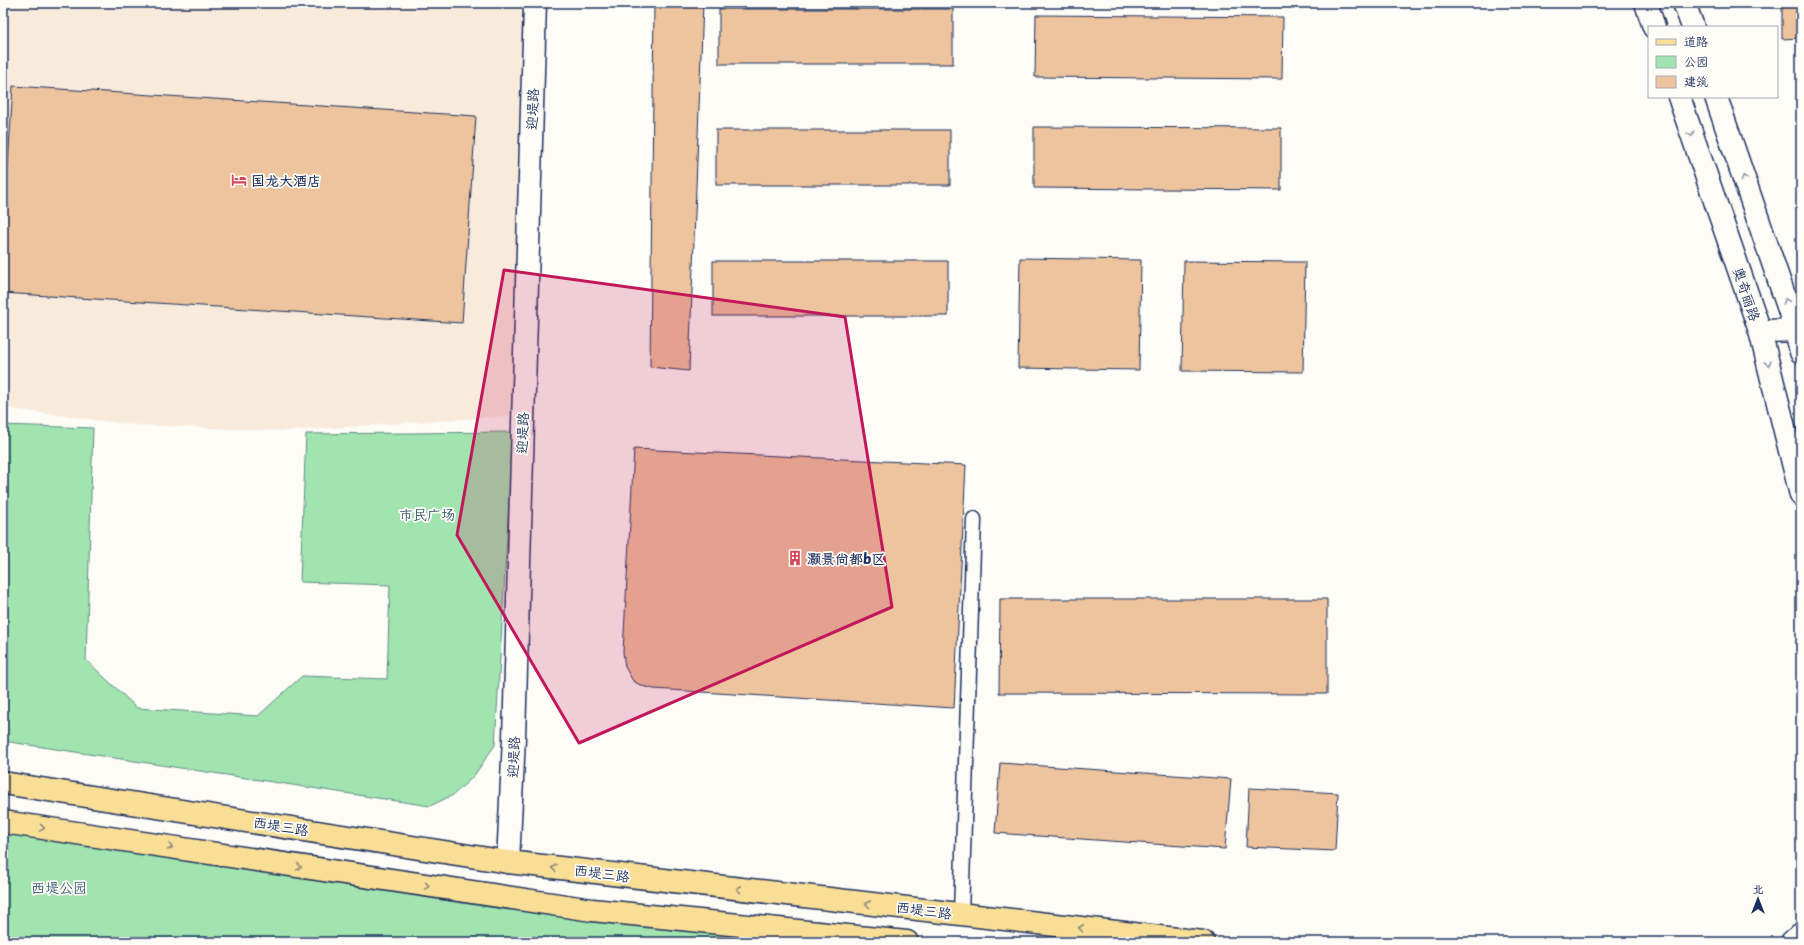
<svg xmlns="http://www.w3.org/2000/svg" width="1804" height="945" font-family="'Playpen Sans','LXGW WenKai TC',sans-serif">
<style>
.built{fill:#f8ebdc}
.green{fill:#a1e4af;stroke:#5e8a86}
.building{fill:#edc49d;stroke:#1b2f5e}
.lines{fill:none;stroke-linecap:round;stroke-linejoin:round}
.service-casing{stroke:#1b2f5e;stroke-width:17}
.minor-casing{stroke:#1b2f5e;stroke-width:25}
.secondary-casing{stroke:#1b2f5e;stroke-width:25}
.primary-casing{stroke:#1b2f5e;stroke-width:25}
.service{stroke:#fdfcf7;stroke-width:14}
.minor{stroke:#fdfcf7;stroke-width:22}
.secondary{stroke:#fdfcf7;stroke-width:22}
.primary{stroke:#f9df96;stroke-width:22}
.oneway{stroke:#8c96aa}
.oneway2{stroke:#8a877a}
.marked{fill:#c2185b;fill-opacity:0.2;stroke:#c2185b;stroke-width:3;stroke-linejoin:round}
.labels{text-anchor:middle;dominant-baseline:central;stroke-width:3.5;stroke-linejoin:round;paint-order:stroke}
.street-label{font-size:14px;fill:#1b2f5e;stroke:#fdfcf7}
.poi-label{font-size:14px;font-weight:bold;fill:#1b2f5e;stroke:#fdfcf7;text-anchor:start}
.park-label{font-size:14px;fill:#3c5c72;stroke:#fdfcf7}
</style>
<rect width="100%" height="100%" fill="#fdfcf7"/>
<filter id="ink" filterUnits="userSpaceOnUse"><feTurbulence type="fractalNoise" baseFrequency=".025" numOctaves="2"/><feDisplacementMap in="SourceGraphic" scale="8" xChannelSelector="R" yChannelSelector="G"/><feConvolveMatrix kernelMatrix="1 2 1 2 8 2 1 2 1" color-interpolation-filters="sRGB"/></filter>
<g filter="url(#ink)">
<!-- built -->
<path class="built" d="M3,3H535L523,415L287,431L135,425L3,408Z"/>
<!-- green -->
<g class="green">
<path d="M3,425L93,428L86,660L137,708L258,716L302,676L387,679L390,585L300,582L306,434L513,432L495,745L473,777L453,795L430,806L3,741Z"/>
<path d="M3,822L907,942H3Z"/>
</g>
<!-- building -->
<g class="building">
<path d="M654,3H703L689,371L650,367Z"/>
<path d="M1782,3H1801V38L1782,39Z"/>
<rect x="719" y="9" width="234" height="55"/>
<path d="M1036,15L1283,17L1282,79L1035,77Z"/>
<path d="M13,86L476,116L462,323L3,293V243Z"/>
<path d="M1034,127L1281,128V190L1034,188Z"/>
<rect x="716" y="130" width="234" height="55"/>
<path d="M1020,258L1141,260L1139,370L1018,368Z"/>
<rect x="713" y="261" width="235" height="55"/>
<path d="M1184,261L1305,262L1303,372L1182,371Z"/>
<path d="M634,449L966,465L954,708L654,689L642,686L633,681L625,667L623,652Z"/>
<path d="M1000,599H1327V694L999,693Z"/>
<path d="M1000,763L1231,779L1225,849L995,833Z"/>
<path d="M1249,788L1338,793L1335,851L1246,847Z"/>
</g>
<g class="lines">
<!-- service casing -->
<g class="service-casing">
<path id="service" d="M961,914L974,519"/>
</g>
<!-- minor casing -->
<g class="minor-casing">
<g id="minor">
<path d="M1760,331L1801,330"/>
<path d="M508,862L514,738L535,3"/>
</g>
</g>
<!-- secondary casing -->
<g class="secondary-casing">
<g id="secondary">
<path d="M1646,3L1654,27"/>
<path d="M1684,3L1693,27"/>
<path d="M1679,97L1760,331L1801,495"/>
<path d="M1716,97L1796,330L1801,352"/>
<path d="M1792,942L1801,934"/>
</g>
</g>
<!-- primary casing -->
<g class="primary-casing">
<g id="primary">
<path d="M3,783L508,862L1203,942"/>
<path d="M3,822L592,910L907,942"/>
</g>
</g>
<!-- service -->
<use href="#service" class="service"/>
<!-- minor -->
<use href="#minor" class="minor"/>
<!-- secondary -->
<use href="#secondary" class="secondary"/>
<!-- primary -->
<use href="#primary" class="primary"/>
</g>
<!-- one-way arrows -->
<defs><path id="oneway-chevron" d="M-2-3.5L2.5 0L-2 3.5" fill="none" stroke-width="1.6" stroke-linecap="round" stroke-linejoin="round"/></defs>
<g class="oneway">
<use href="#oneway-chevron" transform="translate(1691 134) rotate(71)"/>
<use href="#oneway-chevron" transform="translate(1744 178) rotate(-109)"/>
<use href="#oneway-chevron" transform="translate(1786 301) rotate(-109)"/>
<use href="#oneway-chevron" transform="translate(1768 363) rotate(76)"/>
</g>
<g class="oneway2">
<use href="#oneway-chevron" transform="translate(42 828) rotate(9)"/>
<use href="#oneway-chevron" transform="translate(170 847) rotate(9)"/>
<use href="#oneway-chevron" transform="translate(299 867) rotate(9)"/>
<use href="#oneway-chevron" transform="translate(554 868) rotate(-173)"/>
<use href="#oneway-chevron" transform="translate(427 886) rotate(9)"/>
<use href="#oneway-chevron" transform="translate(739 889) rotate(-173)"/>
<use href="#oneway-chevron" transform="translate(868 904) rotate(-173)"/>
<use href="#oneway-chevron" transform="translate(1081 928) rotate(-173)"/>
</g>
</g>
<!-- marked area -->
<path class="marked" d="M504,270L845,317L892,607L579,743L457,535Z"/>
<!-- icons -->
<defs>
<g id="hotel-bare" transform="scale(1.2)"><path d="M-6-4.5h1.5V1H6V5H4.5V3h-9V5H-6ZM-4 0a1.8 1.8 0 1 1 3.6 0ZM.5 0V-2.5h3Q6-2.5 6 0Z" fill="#d1495b" stroke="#fdfcf7" stroke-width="2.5" paint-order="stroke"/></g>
<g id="building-bare" transform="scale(1.2)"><path d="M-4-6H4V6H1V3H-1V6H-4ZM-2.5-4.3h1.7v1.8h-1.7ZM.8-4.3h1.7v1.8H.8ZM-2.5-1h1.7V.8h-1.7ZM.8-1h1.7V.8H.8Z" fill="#d1495b" stroke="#fdfcf7" stroke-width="2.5" paint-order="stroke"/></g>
</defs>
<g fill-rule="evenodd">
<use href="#hotel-bare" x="239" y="180"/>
<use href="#building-bare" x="795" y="558"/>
</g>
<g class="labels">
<!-- street labels -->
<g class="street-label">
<text transform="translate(532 109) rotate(-88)">迎堤路</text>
<text transform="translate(1747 294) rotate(71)">奥奇丽路</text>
<text transform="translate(522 433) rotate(-88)">迎堤路</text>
<text transform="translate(513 757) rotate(-88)">迎堤路</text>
<text transform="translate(281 826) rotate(9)">西堤三路</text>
<text transform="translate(602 873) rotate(7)">西堤三路</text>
<text transform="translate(924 910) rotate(7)">西堤三路</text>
</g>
<!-- poi labels -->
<g class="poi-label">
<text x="251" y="180">国龙大酒店</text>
<text x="807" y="558">灏景尚都b区</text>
</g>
<!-- park labels -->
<g class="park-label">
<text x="427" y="514">市民广场</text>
<text x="59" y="887">西堤公园</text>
</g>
</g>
<!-- margin -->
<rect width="1804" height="945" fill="none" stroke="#fdfcf7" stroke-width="16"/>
<rect x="8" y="8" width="1788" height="929" fill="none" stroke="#1b2f5e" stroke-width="1.5" filter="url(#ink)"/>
<!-- legend -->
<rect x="1648" y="26" width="130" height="72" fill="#fdfcf7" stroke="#a3aaba"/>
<rect x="1656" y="39" width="20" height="6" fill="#f9df96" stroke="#a3aaba"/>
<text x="1684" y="46" font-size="12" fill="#1b2f5e">道路</text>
<rect x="1656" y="56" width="20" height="12" fill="#a1e4af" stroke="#a3aaba"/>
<text x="1684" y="66" font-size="12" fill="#1b2f5e">公园</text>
<rect x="1656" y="76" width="20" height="12" fill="#edc49d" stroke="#a3aaba"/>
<text x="1684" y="86" font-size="12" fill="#1b2f5e">建筑</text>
<!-- north arrow -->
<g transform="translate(1758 899)" stroke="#fdfcf7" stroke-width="3" paint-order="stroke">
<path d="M0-3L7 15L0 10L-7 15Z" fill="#1b2f5e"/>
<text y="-6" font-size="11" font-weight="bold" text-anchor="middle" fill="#1b2f5e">北</text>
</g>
</svg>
